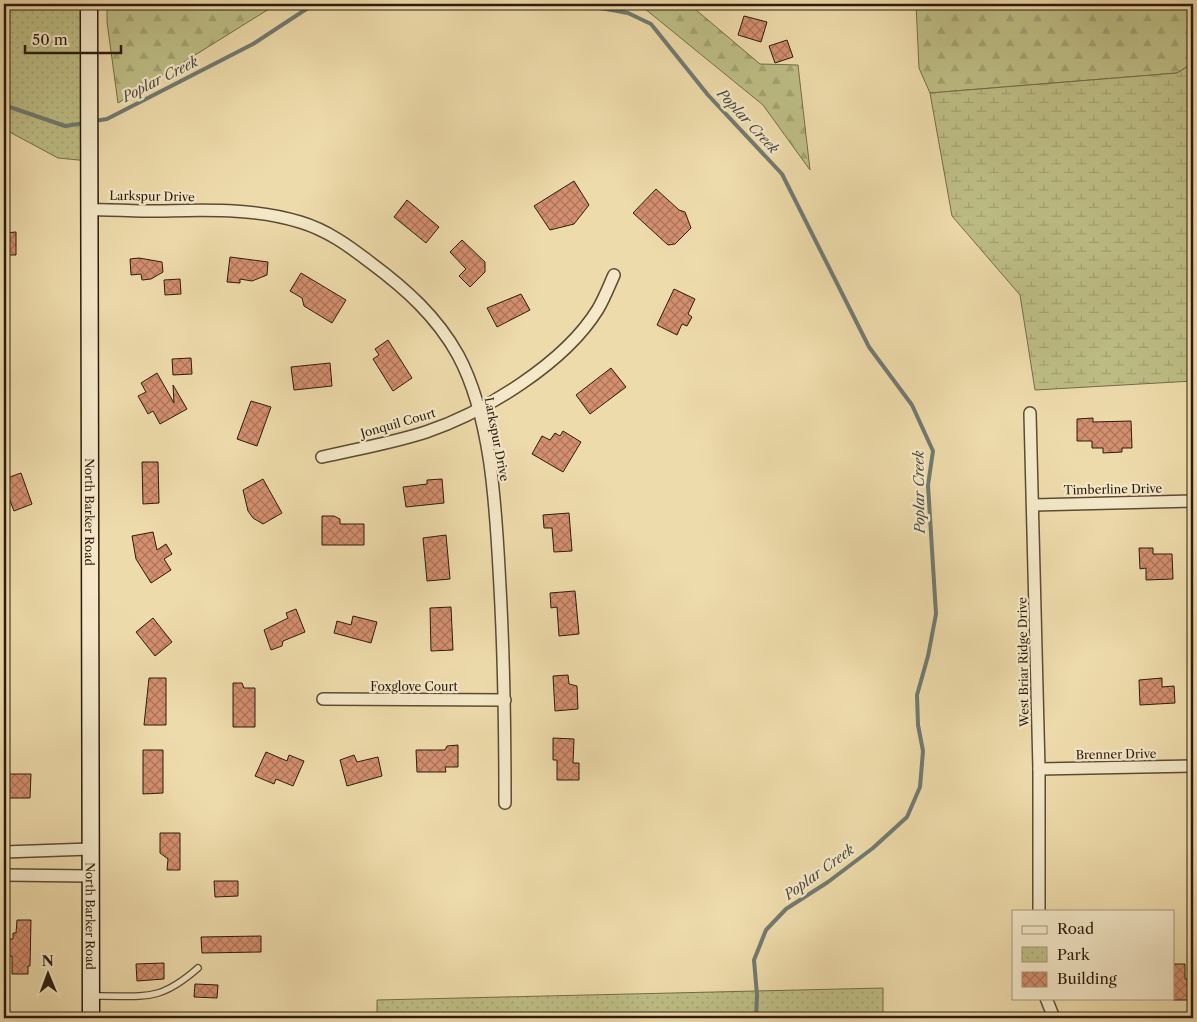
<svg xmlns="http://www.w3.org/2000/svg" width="1197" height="1022" font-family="'Libre Caslon Text',serif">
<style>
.forest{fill:url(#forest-firs);stroke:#756d49}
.wetland{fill:url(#wetland-marsh);stroke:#756d49}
.park{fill:url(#park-dots);stroke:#756d49}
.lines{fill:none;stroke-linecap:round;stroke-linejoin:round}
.stream{stroke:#717a71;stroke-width:4}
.building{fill:url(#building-cross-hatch);stroke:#2c1c0c}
.lane-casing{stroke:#5c4c34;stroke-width:8}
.street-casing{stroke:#5c4c34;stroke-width:14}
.secondary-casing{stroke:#2c1c0c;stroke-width:19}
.lane{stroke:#f4e8c8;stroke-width:5.5}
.street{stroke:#f4e8c8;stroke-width:11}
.secondary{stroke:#f4e8c8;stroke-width:16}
.labels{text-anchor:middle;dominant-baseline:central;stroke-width:4.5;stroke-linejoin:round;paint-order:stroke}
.street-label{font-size:12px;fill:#2c1c0c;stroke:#f4e8c8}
.water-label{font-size:14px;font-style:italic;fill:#4e4b3f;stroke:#f4e8c8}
</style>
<defs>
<pattern id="forest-firs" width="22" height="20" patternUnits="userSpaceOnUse" patternTransform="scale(1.25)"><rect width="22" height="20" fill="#bebe86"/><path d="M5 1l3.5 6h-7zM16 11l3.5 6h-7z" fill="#a3a372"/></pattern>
<pattern id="wetland-marsh" width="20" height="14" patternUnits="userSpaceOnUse" patternTransform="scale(1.25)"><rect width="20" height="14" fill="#bebe86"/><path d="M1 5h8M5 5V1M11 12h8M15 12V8" fill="none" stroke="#a3a372"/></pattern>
<pattern id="park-dots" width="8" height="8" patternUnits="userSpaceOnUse" patternTransform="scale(1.25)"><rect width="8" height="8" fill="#bebe86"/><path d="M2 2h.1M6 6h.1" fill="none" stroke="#a3a372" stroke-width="1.8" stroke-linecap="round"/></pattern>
<pattern id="building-cross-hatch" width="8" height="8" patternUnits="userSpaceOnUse" patternTransform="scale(1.25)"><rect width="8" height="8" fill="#d48f6f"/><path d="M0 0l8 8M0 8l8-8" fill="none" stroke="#ac745a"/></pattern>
</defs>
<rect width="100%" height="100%" fill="#eedbab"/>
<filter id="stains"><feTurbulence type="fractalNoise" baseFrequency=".004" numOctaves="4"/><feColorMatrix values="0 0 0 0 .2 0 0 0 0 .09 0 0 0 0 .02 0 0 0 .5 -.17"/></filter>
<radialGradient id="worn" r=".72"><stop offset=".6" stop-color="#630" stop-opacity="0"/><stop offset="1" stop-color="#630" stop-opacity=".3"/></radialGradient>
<!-- forest -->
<g class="forest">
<path d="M107,4H277L118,103L107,22Z"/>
<path d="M639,4H689L760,64L798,65L810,170L763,105Z"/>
<path d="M916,4H1193V63L1177,73L930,93L919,68Z"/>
</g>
<!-- wetland -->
<path class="wetland" d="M1193,63V381L1035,390L1020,295L952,216L930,93L1177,73Z"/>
<!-- park -->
<g class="park">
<path d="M4,4H89V161L58,158L4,129Z"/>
<path d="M883,988V1018H377V1000Z"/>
</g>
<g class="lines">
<!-- stream -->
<g class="stream">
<path d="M578,4L628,13L651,24L708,95L782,174L869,347L912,405L933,451L928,485L936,614L928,656L917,695L918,725L923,751L920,787L907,817L873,848L828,882L786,909L766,930L754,960L757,995L756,1018"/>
<path d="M4,105L65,126L85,123"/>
<path d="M94,121L107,119L253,44L314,4"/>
</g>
</g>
<!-- building -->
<g class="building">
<path d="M744,16L767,22L761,42L738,35Z"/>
<path d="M787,40L793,57L775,63L769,46Z"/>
<path d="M574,181L589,205L574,224L550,230L534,206Z"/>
<path d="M656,189L679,210L685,212L691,228L675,244L668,245L633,213Z"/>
<path d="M407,200L439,227L426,243L394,217Z"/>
<path d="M16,232V255H4V233Z"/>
<path d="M462,240L485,262V272L470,287L459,276L466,269L450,252Z"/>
<path d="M230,257L268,262L267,275L252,281L240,279V283L227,282Z"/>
<path d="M139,258L162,262L163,272L151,279L142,280L141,274L131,275L130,259Z"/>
<path d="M301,273L346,300L332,323L304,306L302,298L290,291Z"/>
<path d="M180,279L181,294L165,295L164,280Z"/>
<path d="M674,289L695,299L688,314L692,317L687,326L682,324L677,335L657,325Z"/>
<path d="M521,294L530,310L497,327L487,308Z"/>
<path d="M388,340L412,378L393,391L373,359L379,355L375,349Z"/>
<path d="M191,358L192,374L173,375L172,359Z"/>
<path d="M330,363L332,386L294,390L291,367Z"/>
<path d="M611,368L626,387L590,414L576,395Z"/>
<path d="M157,373L174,403L173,385L187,409L160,424L153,411L148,414L138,396L146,392L141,383Z"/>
<path d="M251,401L271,407L257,446L237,439Z"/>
<path d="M1093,418V422L1131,421L1132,448H1122V452L1103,453V448H1092V441H1077V419Z"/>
<path d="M563,431L581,442L563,472L532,454L542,436L550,440L555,433L560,436Z"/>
<path d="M142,462H158L159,503L143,504Z"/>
<path d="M21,473L32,504L14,511L7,493L4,495V479Z"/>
<path d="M263,479L282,513L263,524L253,518L248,511L243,490Z"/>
<path d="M442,479L444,503L406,507L403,487L427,484V480Z"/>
<path d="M569,513L572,551L554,552L552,528H544L543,515Z"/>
<path d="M322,516H334L340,519V524H364V545H322Z"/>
<path d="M153,532L157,550L166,544L172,554L164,559L171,570L151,583L136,559L132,536Z"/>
<path d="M446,535L450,579L427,581L423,538Z"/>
<path d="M1139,548H1153V554H1172L1173,579L1146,580V568L1140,569Z"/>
<path d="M575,591L579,634L559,636L557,607L551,608L550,593Z"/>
<path d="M451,607L453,650L431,651L430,608Z"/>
<path d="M296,609L305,632L283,641L282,646L271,650L264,630L288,618L286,613Z"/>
<path d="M353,616L377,622L371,643L334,633L337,621L351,625Z"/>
<path d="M153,618L172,642L155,656L136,632Z"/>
<path d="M568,675L569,684L577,686L578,709L555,711L553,676Z"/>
<path d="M149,678H166V725H144Z"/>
<path d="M1162,678V687L1174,686L1175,703L1140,705L1139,680Z"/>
<path d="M233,683H242L244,688H255V727H233Z"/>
<path d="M553,738L574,739L573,763H579V780H557V760H553Z"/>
<path d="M458,745V767H445L446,772H417L416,750H445L447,746Z"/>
<path d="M143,750H163V793L143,794Z"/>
<path d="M266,752L287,761L289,755L304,761L293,786L276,779L274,784L255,776Z"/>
<path d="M354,755L357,762L378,757L382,776L347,786L340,760Z"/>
<path d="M4,774H31L30,798H4Z"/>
<path d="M160,833H180V870H167L168,859L160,853Z"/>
<path d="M214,881H238V896L215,897Z"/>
<path d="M17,920H31L30,966H28V974H12V956H4V939H13V933H16Z"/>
<path d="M261,936V952L202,953L201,937Z"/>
<path d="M164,963V979L137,981L136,964Z"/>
<path d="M1173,964H1185V979H1189L1190,1000H1173Z"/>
<path d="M195,984L218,985L217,998L194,997Z"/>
</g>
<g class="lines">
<!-- lane casing -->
<g class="lane-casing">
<path id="lane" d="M93,996C143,995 157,1004 198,968"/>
</g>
<!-- street casing -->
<g class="street-casing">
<g id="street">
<path d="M90,210C107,209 125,211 142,211C195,211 248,206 300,222C327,230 349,246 371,263C406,289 437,317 458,355C493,420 496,515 500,587C504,659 505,731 505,803"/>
<path d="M1030,413L1039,769V911"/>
<path d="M322,457C357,449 392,443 426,432C485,412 565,363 598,309C604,299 609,286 614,275"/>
<path d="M1033,505L1193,501"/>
<path d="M323,699L505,700"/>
<path d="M1039,769L1193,766"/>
<path d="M4,852L90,849"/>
<path d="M4,875L89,876"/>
<path d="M1046,998L1054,1018"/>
</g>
</g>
<!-- secondary casing -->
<g class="secondary-casing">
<g id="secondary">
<path id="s1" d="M89,4L91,1018"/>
</g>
</g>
<!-- lane -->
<use href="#lane" class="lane"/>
<!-- street -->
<use href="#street" class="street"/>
<!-- secondary -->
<use href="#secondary" class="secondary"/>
</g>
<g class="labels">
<!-- street labels -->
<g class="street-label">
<text transform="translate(152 196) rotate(1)">Larkspur Drive</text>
<text transform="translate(398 423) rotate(-16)">Jonquil Court</text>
<text transform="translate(497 439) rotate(79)">Larkspur Drive</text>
<text transform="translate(1113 489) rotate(-1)">Timberline Drive</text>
<text stroke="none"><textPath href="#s1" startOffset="508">North Barker Road</textPath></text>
<text transform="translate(1023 662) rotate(-91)">West Briar Ridge Drive</text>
<text x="414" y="686">Foxglove Court</text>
<text transform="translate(1116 754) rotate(-1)">Brenner Drive</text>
<text stroke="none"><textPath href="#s1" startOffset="912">North Barker Road</textPath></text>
</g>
<!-- water labels -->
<g class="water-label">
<text transform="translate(160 79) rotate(-27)">Poplar Creek</text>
<text transform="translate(748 121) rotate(47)">Poplar Creek</text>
<text transform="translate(919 492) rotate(-91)">Poplar Creek</text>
<text transform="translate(819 872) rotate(-36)">Poplar Creek</text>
</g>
</g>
<!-- margin -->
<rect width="1197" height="1022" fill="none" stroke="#eedbab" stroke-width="20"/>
<rect x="5" y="5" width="1187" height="1012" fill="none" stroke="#2c1c0c" stroke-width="2.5"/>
<rect x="10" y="10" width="1177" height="1002" fill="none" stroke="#2c1c0c"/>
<!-- legend -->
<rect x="1012" y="910" width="162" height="90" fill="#f4e8c8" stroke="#a4967d"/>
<rect x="1022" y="926" width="25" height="8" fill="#f4e8c8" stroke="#a4967d"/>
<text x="1057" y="934" font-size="15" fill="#2c1c0c">Road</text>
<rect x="1022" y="947" width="25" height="15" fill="url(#park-dots)" stroke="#a4967d"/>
<text x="1057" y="960" font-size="15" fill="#2c1c0c">Park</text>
<rect x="1022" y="972" width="25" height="15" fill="url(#building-cross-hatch)" stroke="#a4967d"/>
<text x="1057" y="984" font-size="15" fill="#2c1c0c">Building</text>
<!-- north arrow -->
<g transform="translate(48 974) rotate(359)" stroke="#f4e8c8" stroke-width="4" paint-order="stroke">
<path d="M0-4L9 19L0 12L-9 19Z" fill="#2c1c0c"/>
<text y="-8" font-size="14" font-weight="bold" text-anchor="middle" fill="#2c1c0c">N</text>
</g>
<!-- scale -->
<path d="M25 45v8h96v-8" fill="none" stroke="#2c1c0c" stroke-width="2.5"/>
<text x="32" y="45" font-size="15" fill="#2c1c0c" stroke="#f4e8c8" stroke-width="4" paint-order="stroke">50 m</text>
<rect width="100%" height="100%" filter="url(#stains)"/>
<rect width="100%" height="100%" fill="url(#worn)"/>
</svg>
